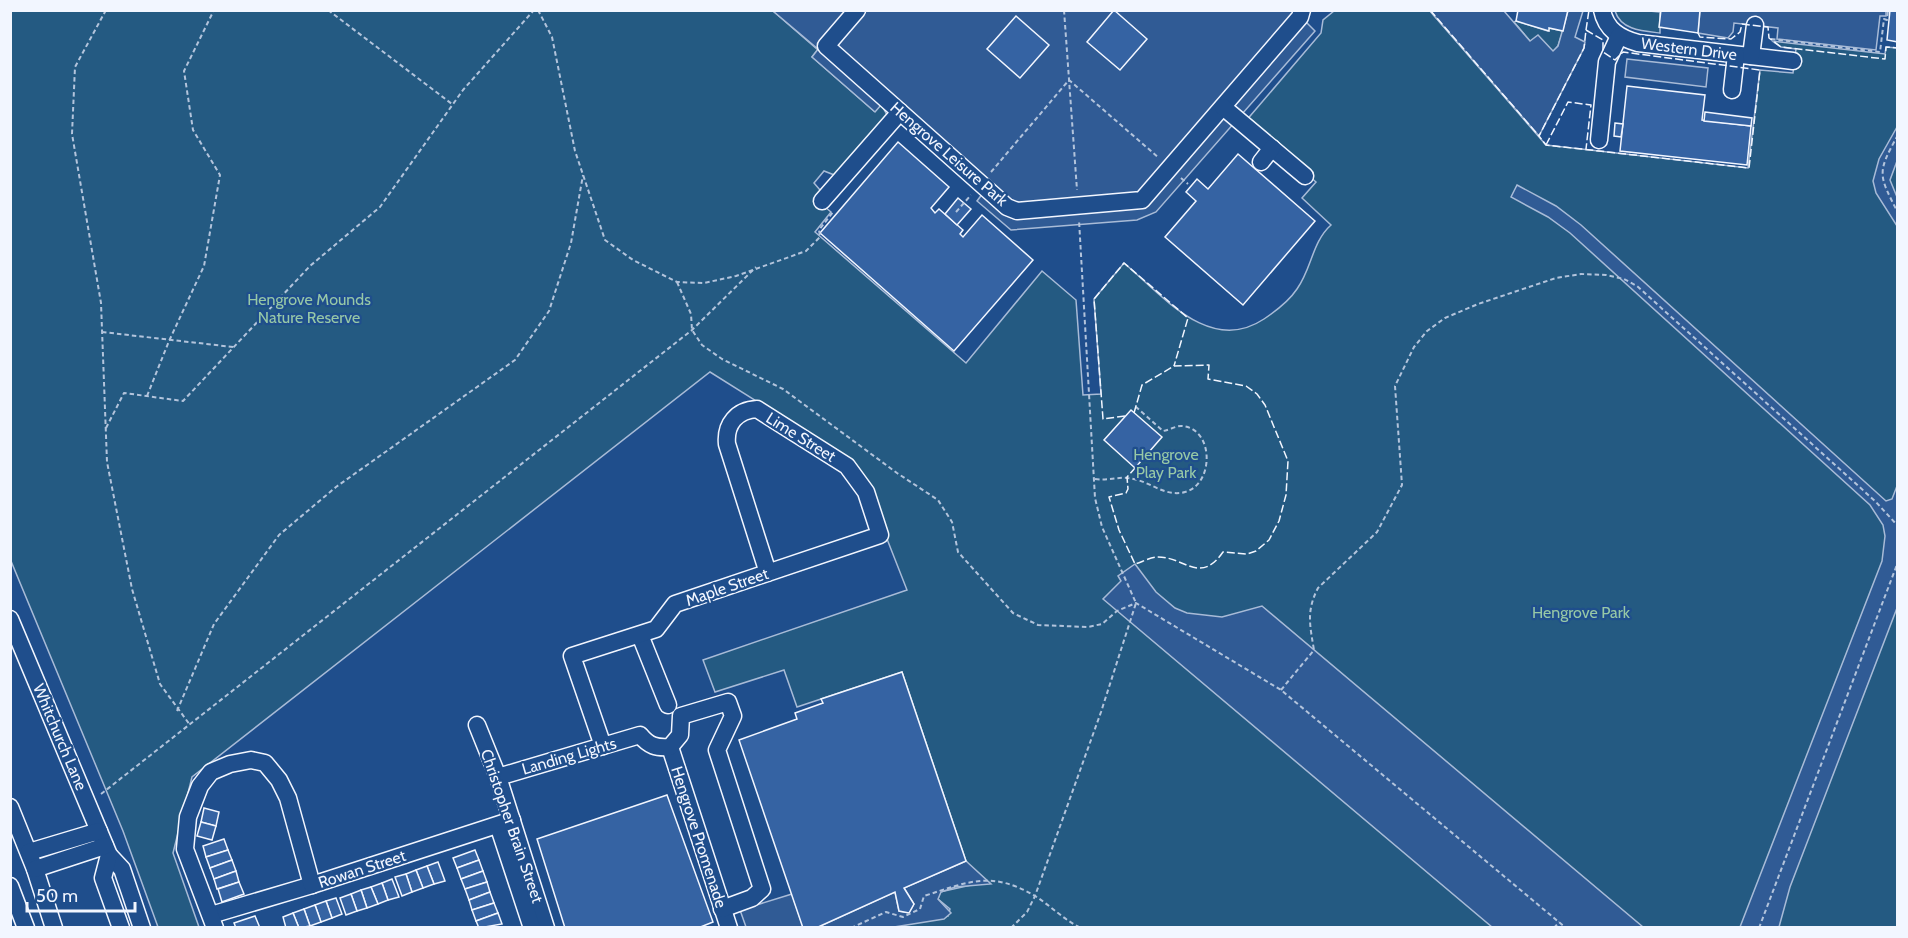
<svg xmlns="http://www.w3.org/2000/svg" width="1908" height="938" font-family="Cabin,sans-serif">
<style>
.green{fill:#245a82;stroke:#a8bbd7;stroke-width:1.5}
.parking{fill:#305b95;stroke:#a8bbd7;stroke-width:1.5}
.building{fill:#3563a3;stroke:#f2f6ff;stroke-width:1.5}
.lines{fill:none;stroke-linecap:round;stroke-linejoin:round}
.minor-casing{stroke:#f2f6ff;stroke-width:19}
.path{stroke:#b3c4dc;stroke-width:2;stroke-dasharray:4.5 3;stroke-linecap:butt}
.minor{stroke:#1f4e8c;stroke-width:16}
.fence{stroke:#f2f6ff;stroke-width:1.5;stroke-dasharray:8 3;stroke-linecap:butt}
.labels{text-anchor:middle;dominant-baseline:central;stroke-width:4.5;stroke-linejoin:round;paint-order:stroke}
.street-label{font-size:16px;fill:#f2f6ff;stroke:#1f4e8c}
.park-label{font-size:16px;fill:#97c8a6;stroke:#1f4e8c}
</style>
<rect width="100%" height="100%" fill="#1f4e8c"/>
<!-- green -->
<g class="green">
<path d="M10,11H773L818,50L812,57L874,111L881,104L887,115L837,176L824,171L814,183L820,190L818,201L831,212L815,232L966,363L1042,271L1076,300L1083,395L1101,394L1094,299L1124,263C1163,296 1210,355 1264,319C1276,311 1289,301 1297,289C1312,268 1312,242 1331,225L1302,198L1316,182L1245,122L1321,33L1323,20L1334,11H1430L1546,145L1748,168L1760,70L1793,73L1796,49L1781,47L1772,41L1885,54L1886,47L1897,48V927H894L948,916L950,909L938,899L940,892L976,884L974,873L966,861L902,672L797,707L784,670L715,692L703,660L907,590L860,470L852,461L710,372L192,777L173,853L199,927H158L123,831L11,561Z"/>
<path d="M1649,11L1660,12V33C1642,31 1621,30 1615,11Z"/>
<path d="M1516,21L1548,31L1549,28L1563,31L1558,46L1553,52L1530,41L1514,22Z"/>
</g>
<!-- parking -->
<g class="parking">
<path d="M1294,10L1315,31L1156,212L1137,220L1011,230L977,201L983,193L881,105L875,112L812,57L818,49L773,11Z"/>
<path d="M1430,11H1504L1530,41L1538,35L1553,51L1558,46L1568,11H1583L1575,37L1585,42L1584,48L1539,136Z"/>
<path d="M1700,11H1886V16H1880L1876,50L1777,39L1778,28L1734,23L1733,32L1728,38L1698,33Z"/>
<path d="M1627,59L1708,68L1706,87L1625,77Z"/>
<path d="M1897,127V161L1890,180L1897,197V226L1876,193L1873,181L1879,159Z"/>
<path d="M1517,185L1556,206L1581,225L1886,501L1892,499L1897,486V608L1790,887L1779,927H1740L1882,561L1885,536L1883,525L1870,505L1570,233L1548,217L1511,197Z"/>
<path d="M1135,564L1156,592L1175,608L1187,613L1222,617L1262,606L1643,927H1492L1103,599L1121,581L1118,576Z"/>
<path d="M966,861L991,884L955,887L941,892L938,899L951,913L944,919L894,927L816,928L895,892L899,911L909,913L914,904L904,888Z"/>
<path d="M792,894L803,927H746L740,910Z"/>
</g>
<!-- building -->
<g class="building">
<path d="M1114,10L1147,39L1120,70L1087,42Z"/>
<path d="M1518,10H1568L1563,31L1549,28V31L1516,21Z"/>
<path d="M1700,10L1698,33L1659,27L1661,10Z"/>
<path d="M1890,10H1898V42L1887,40Z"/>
<path d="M1016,16L1049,45L1020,78L987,49Z"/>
<path d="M1627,86L1705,95L1702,120L1751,126L1747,165L1620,151Z"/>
<path d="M1705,112L1752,118L1751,126L1704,121Z"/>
<path d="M1615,123L1623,124L1621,137L1614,136Z"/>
<path d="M898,142L949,187L931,208L935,213L939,209L963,230L960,234L963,237L982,215L1033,260L954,351L820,233Z"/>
<path d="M1238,154L1315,221L1243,305L1165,237L1196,201L1186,192L1197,179L1208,189Z"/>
<path d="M958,198L971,209L957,225L945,214Z"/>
<path d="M1131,410L1162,437L1135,468L1104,440Z"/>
<path d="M902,672L966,861L904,888L914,904L909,913L899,911L895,892L816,928H803L739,740L797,719L795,713L823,703L821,699Z"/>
<path d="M667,795L713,922L698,928H565L537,839Z"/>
<path d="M204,808L219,812L216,826L201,822Z"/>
<path d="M201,822L216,826L212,840L197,836Z"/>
<path d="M224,839L228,850L206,857L203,846Z"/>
<path d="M228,850L232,860L210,868L206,857Z"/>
<path d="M475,850L479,860L457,868L453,858Z"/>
<path d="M232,860L236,871L214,879L210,868Z"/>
<path d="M479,860L483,871L461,879L457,868Z"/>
<path d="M438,862L445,881L434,884L427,866Z"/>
<path d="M427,866L434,884L423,888L416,870Z"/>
<path d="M416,870L423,888L412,892L406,874Z"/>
<path d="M236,871L239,882L217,889L214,879Z"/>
<path d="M483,871L487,882L465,889L461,879Z"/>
<path d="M406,874L412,892L402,896L395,877Z"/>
<path d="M392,879L399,897L388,900L382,883Z"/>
<path d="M239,882L244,894L222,902L218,889Z"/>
<path d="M487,882L490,892L469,900L465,889Z"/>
<path d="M382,883L388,900L378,904L371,887Z"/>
<path d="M371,887L378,904L367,908L361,890Z"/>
<path d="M361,890L367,908L357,911L351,894Z"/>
<path d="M490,892L494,903L472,910L469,900Z"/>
<path d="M351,894L357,911L346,915L340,898Z"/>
<path d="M336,898L342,914L332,918L326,901Z"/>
<path d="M326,901L332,918L321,922L315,905Z"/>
<path d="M494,903L498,913L476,921L472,910Z"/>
<path d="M315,905L321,922L310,926L304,909Z"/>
<path d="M304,909L310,926L299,928L293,913Z"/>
<path d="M293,913L299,928H286L283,917Z"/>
<path d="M498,913L502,924L479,928L476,921Z"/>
<path d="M255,916L260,928H236L234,923Z"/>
</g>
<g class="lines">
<!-- minor casing -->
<g class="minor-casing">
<g id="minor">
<path d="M857,10L826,46L1007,207L1017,211L1142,200L1300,17L1302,10"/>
<path d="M1602,10C1606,30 1620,38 1638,43L1793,61"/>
<path d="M1751,56L1755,25"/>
<path d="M1732,90L1736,55"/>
<path d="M1223,107L1305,176"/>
<path d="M1599,140L1607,62L1619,36"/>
<path d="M1261,162L1272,148"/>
<path d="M822,201L900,112"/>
<path d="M10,619L109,855L122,869L142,928"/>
<path d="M640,635L668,705"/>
<path d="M477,725L498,777L546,928"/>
<path d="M603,746L572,656L656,629L675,604L880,535L866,492L847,466L757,409C737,410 725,424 727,444L768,573"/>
<path d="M670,747L729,928"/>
<path d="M498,777L640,735C649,746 656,748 670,747L680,735L681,716L728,702L733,716L717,750L762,889L752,898L722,909"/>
<path d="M10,807L35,869L54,928"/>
<path d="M500,831L532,928"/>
<path d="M29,852L99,831"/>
<path d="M109,855L103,878L121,928"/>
<path d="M35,869L105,846"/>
<path d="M10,886L26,928"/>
<path d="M211,915L312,885L512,820"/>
<path d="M215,928L185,849L188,817L200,786L211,772L230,764L251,760L265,763L279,780L288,798L312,885"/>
</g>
</g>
<!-- path -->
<g class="path">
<path d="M106,10L75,67L72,134L101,303L107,462L132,589L160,684L190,725"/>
<path d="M328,10L452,104"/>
<path d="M538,10L552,37L575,151L605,240L633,260L677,282L704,283L736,276L806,251L820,237L819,230L833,212"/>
<path d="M1064,10L1077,190"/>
<path d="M1771,39L1880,52L1884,19L1887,20L1888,10"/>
<path d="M1898,135C1876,174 1879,175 1898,213"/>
<path d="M991,172L1069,80L1159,158"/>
<path d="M1181,178L1188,184"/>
<path d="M956,212L971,195"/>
<path d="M677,282L691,314L692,330L702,345L722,359L783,389L897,473L938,500L952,522L958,552L1013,613L1038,625L1088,627L1102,624L1117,611L1136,603L1281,690L1566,928"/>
<path d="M102,332L233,347"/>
<path d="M147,396L169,341L204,266L220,175L193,130L184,71L214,10"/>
<path d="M106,428L124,393L183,401L310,266L380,207L463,90L534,10"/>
<path d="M1095,479C1107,481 1116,477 1127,478C1148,479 1164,498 1185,492C1215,484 1214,427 1181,426C1176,426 1169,430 1163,431L1136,407"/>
<path d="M1281,690L1314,650C1310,626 1306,611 1318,588L1377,532L1402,485L1395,386L1414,347L1427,331L1445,318L1478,304L1556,278L1581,274L1606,275L1624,279L1637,286L1875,501L1898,526"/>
<path d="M177,711L214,624L279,535L336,487L515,360L549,311L571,243L583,175"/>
<path d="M101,794L692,330L756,267"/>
<path d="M851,928L886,912L903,917L920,909L924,896C968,882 991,870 1035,896C1051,906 1064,920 1081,928"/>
<path d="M1011,928L1027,912L1035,896L1101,712L1136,603L1102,527L1095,498L1079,220"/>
<path d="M1554,928L1559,922"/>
<path d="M1759,928L1898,562"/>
</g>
<!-- minor -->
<use href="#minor" class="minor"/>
<!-- fence -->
<g class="fence">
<path d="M1430,10L1539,136"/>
<path d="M1586,30L1603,40V52L1615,60L1623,52L1760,70L1749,168L1546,145L1539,136L1584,48Z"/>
<path d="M1586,30L1589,10"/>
<path d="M1698,33L1700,37L1731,39L1740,32L1742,24L1768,27L1769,38L1781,47L1885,59L1886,47L1898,48"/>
<path d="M1546,145L1568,102L1591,105L1586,149"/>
<path d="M1134,413L1142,385L1174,366L1209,365L1208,379L1246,386L1257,394L1265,405L1288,461L1286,495L1279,521L1269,540L1256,551L1247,554L1223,552C1200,585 1185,557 1158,557C1151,557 1142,562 1135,564L1119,530L1109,497L1126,493L1128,489L1127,477L1135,468"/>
<path d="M1125,416L1103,419L1094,299L1124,263L1188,318L1174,366"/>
</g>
</g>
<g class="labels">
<!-- street labels -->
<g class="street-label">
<text transform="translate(1689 49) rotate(7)">Western Drive</text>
<text transform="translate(949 154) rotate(41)">Hengrove Leisure Park</text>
<text transform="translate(801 437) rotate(32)">Lime Street</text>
<text transform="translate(727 587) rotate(-19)">Maple Street</text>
<text transform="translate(60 737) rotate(67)">Whitchurch Lane</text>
<text transform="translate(569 756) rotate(-16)">Landing Lights</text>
<text transform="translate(512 826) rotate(71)">Christopher Brain Street</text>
<text transform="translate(699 837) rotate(72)">Hengrove Promenade</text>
<text transform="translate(362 869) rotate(-18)">Rowan Street</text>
</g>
<!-- park labels -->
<g class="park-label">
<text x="309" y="299">Hengrove Mounds<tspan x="309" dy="18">Nature Reserve</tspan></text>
<text x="1166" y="454">Hengrove<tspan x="1166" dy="18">Play Park</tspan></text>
<text x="1581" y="612">Hengrove Park</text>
</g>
</g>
<!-- border -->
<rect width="1908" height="938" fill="none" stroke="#f2f6ff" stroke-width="24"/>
<!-- scale -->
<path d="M27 902v9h108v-9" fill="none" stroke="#f2f6ff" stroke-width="3"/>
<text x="36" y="902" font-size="18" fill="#f2f6ff" stroke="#1f4e8c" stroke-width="4.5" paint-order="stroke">50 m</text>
</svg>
